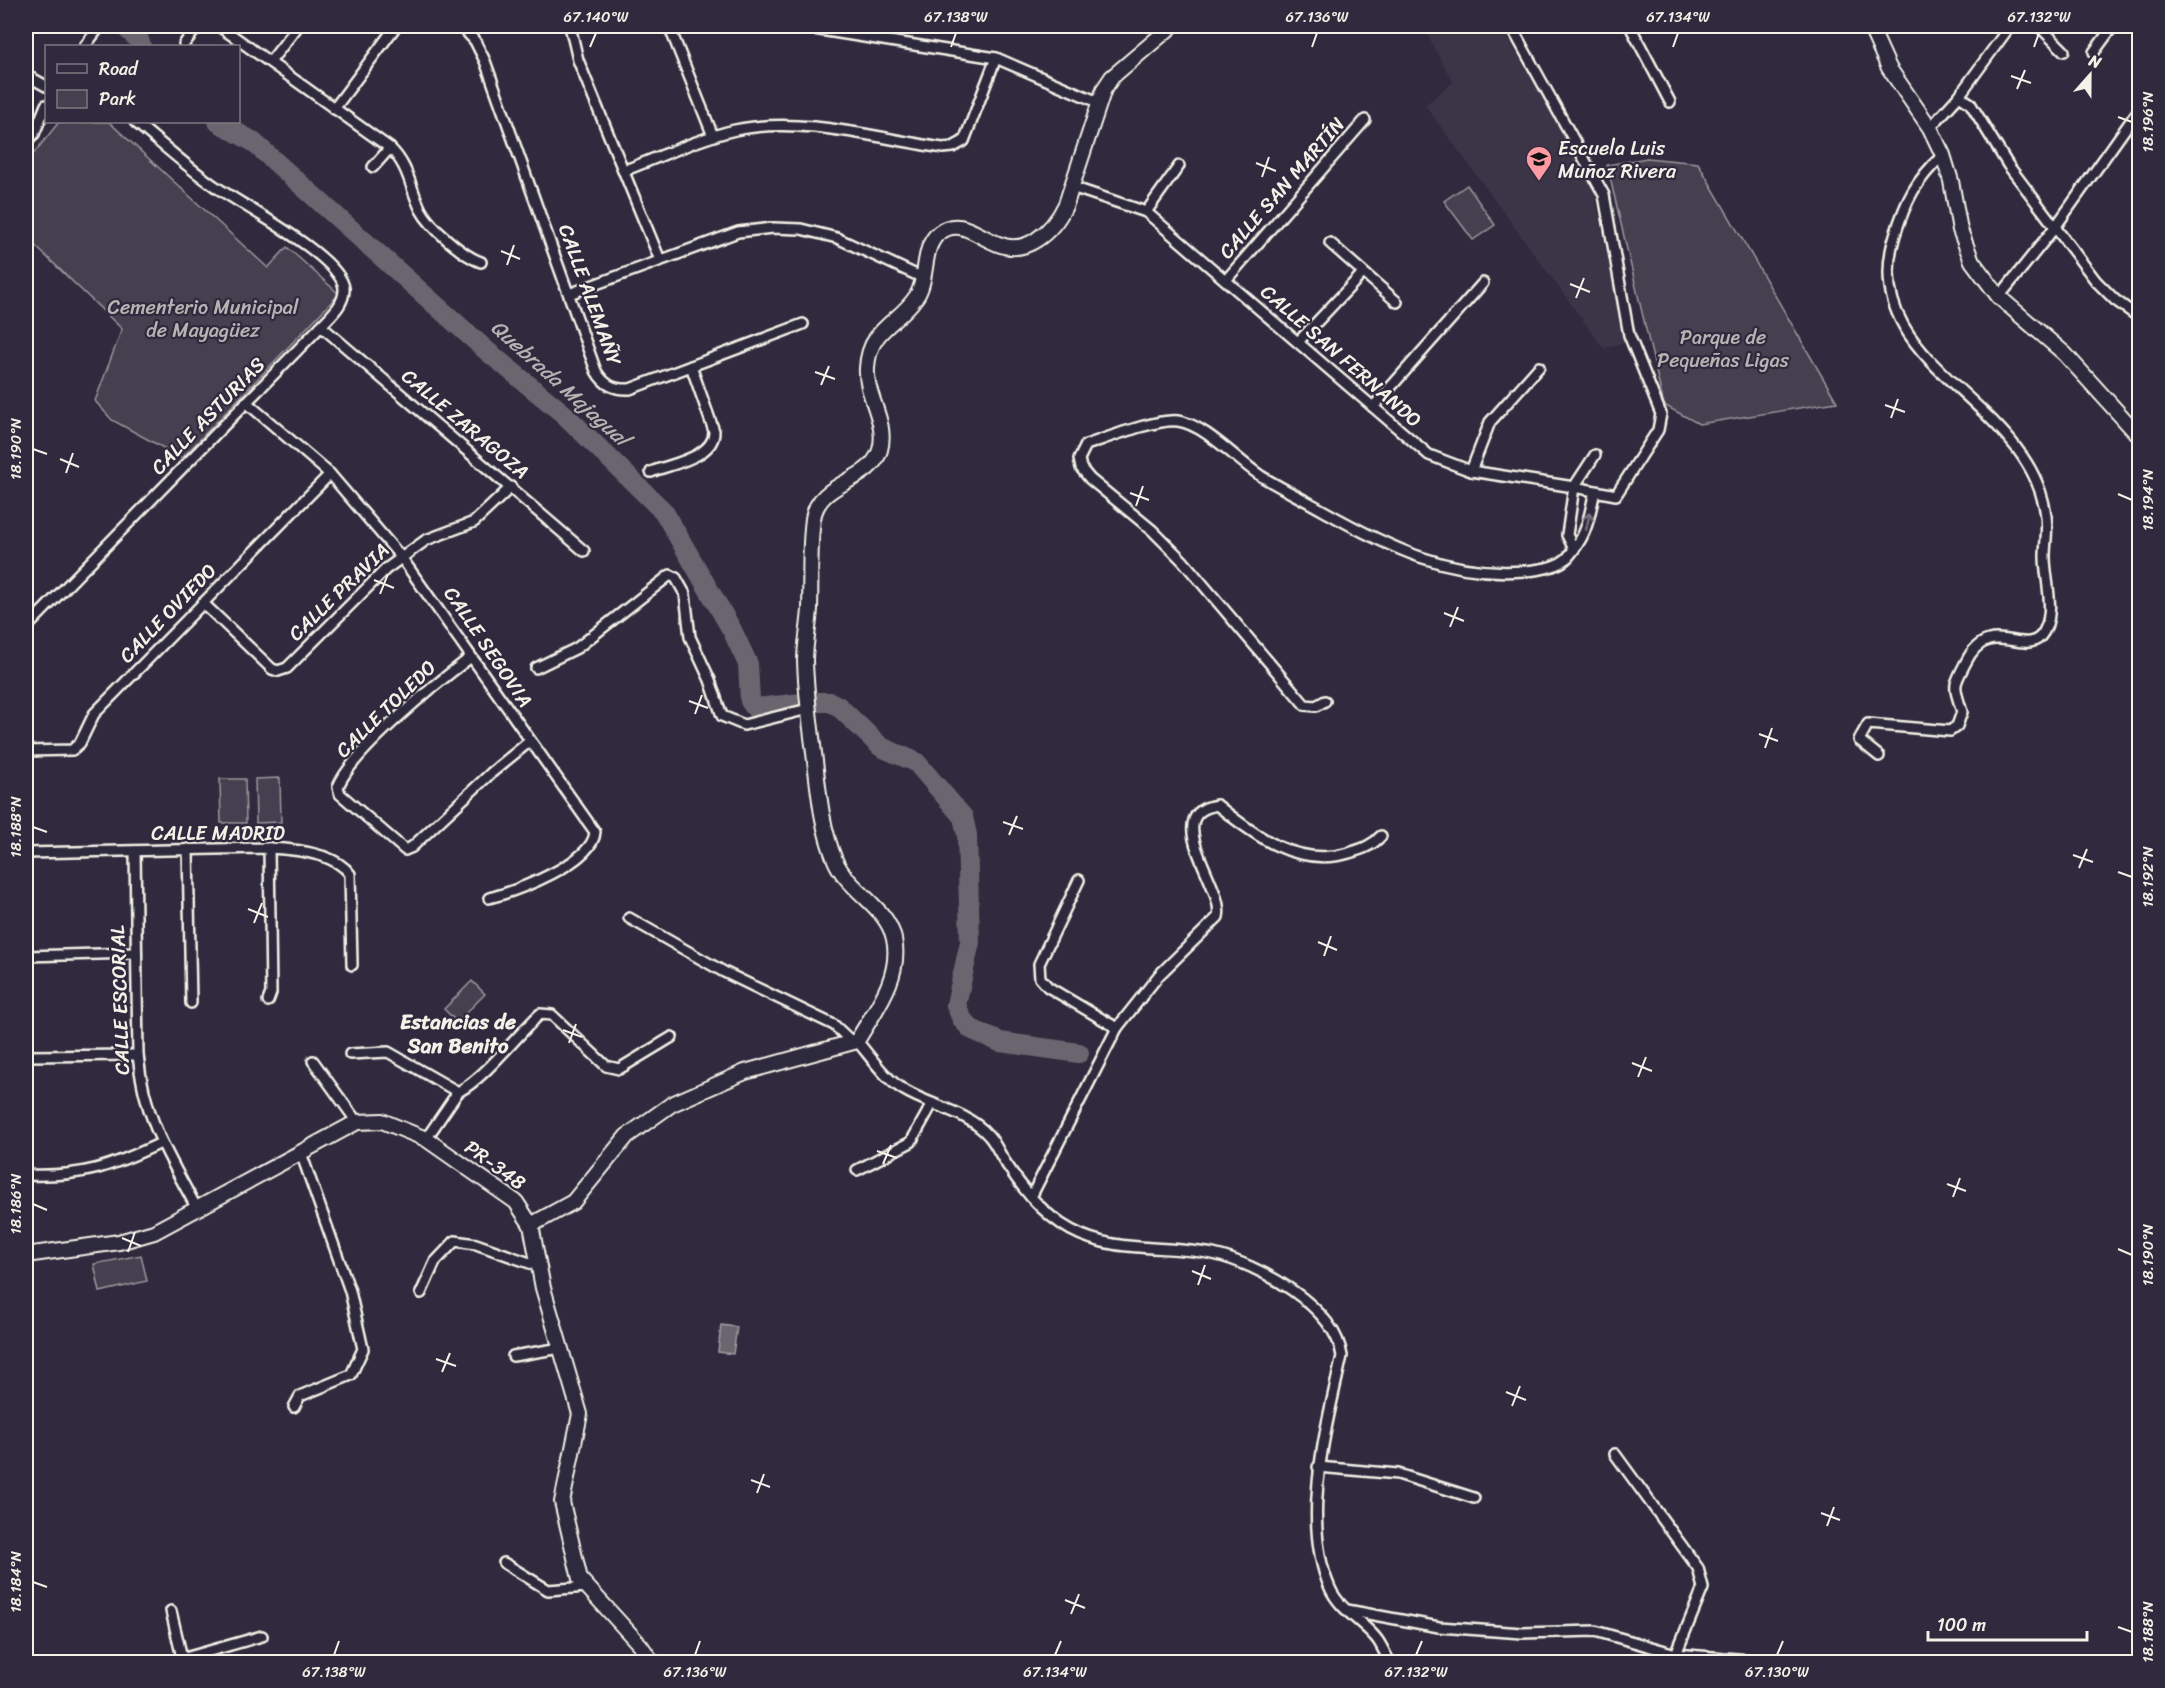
<svg xmlns="http://www.w3.org/2000/svg" width="2165" height="1688" font-family="Sriracha,sans-serif">
<style>
.built{fill:#3b3647}
.green{fill:#454050;stroke:#9c989c;stroke-width:1.5}
.water{fill:#6a6670;stroke:#a19ea0;stroke-width:1.5}
.lines{fill:none;stroke-linecap:round;stroke-linejoin:round}
.stream{stroke:#a19ea0;stroke-width:3}
.river{stroke:#6a6670;stroke-width:20}
.street-casing{stroke:#f4f1e8;stroke-width:14}
.secondary-casing{stroke:#f4f1e8;stroke-width:18}
.street{stroke:#2f2a3d;stroke-width:9}
.secondary{stroke:#2f2a3d;stroke-width:14}
.oneway{stroke:#747079}
.ticks{fill:none;stroke:#f4f1e8;stroke-width:2}
.labels{text-anchor:middle;dominant-baseline:central;stroke-width:4.5;stroke-linejoin:round;paint-order:stroke}
.poi-label{font-size:20px;fill:#f4f1e8;stroke:#2f2a3d;text-anchor:start}
.street-label{font-size:20px;fill:#f4f1e8;stroke:#2f2a3d}
.park-label{font-size:20px;fill:#b7b3b3;stroke:#2f2a3d}
.water-label{font-size:21px;font-style:italic;fill:#b6b2b2;stroke:#2f2a3d}
.neighbourhood-label{font-size:21px;font-weight:bold;fill:#f4f1e8;stroke:#2f2a3d}
.neatline{fill:none;stroke:#f4f1e8;stroke-width:2}
.ticks-label{font-size:15px;text-anchor:middle;fill:#f4f1e8}
</style>
<rect width="100%" height="100%" fill="#2f2a3d"/>
<filter id="ink" filterUnits="userSpaceOnUse"><feTurbulence type="fractalNoise" baseFrequency=".0167" numOctaves="2"/><feDisplacementMap in="SourceGraphic" scale="12" xChannelSelector="R" yChannelSelector="G"/><feConvolveMatrix kernelMatrix="1 2 1 2 8 2 1 2 1" color-interpolation-filters="sRGB"/></filter>
<g filter="url(#ink)">
<!-- built -->
<path class="built" d="M1422,26H1501L1593,187L1622,328L1627,341L1604,349L1425,105L1453,82Z"/>
<!-- green -->
<g class="green">
<path d="M59,122H109L268,268L287,247L339,294L182,458L112,420L95,401L122,329L26,237V163Z"/>
<path d="M1647,158L1698,163L1837,402L1699,424L1664,405L1607,165Z"/>
<path d="M1467,185L1495,225L1473,240L1444,201Z"/>
<path d="M280,778L281,822L256,823L255,779Z"/>
<path d="M220,779H245L246,823H221Z"/>
<path d="M472,981L485,994L457,1022L444,1009Z"/>
<path d="M141,1255L147,1281L100,1292L94,1264Z"/>
</g>
<!-- water -->
<path class="water" d="M721,1325L737,1327L733,1354L718,1352Z"/>
<g class="lines">
<!-- stream -->
<path class="stream" d="M422,1662L440,1660L477,1662"/>
<!-- river -->
<g class="river">
<path d="M124,26L139,40L141,46"/>
<path d="M218,122L252,141L487,351L565,415L664,512L732,630L748,664L750,701L755,708L802,703"/>
<path d="M816,702H830L838,706L881,747L916,762L963,817L967,835L970,942L956,1005L962,1019L971,1029L1000,1042L1079,1053"/>
</g>
<!-- street casing -->
<g class="street-casing">
<g id="street">
<path d="M219,26L390,148C409,166 410,188 421,210C430,227 463,256 481,262"/>
<path d="M461,26L475,41L485,61L596,371C604,385 614,390 630,389L803,324"/>
<path d="M570,26L578,60L660,260"/>
<path d="M669,26L713,136"/>
<path d="M795,26L996,58L1098,102"/>
<path d="M1511,26L1604,195L1629,335L1661,414L1658,430L1616,495L1574,487L1567,535L1573,547"/>
<path d="M1630,26L1670,102"/>
<path d="M2039,26L2064,51"/>
<path d="M184,44L198,26"/>
<path d="M85,46L100,26"/>
<path d="M2094,52L2113,26"/>
<path d="M270,62L298,26"/>
<path d="M26,75L46,86"/>
<path d="M1959,96L1970,103L2008,165L2096,281L2115,300L2140,318"/>
<path d="M334,109L396,26"/>
<path d="M1930,128L1959,96L2010,26"/>
<path d="M26,144L34,134L46,105"/>
<path d="M373,167L390,148"/>
<path d="M623,171C660,157 697,139 735,130C802,116 876,138 943,148L953,147L964,141L996,58"/>
<path d="M1072,187L1146,212L1429,455L1471,471L1574,487L1595,455"/>
<path d="M1146,212L1179,166"/>
<path d="M1330,243L1397,302"/>
<path d="M1226,280L1365,120"/>
<path d="M569,294L738,232L773,228L801,229L837,238L923,278"/>
<path d="M1999,297L2056,226L2140,108"/>
<path d="M321,326L584,551"/>
<path d="M1298,342L1363,273"/>
<path d="M246,402L330,474L401,557L595,832C593,863 516,891 489,898"/>
<path d="M1373,407L1483,283"/>
<path d="M1471,471L1490,422L1539,367"/>
<path d="M651,472C671,464 715,457 714,431L691,366"/>
<path d="M203,603L272,669L278,671L287,668L386,569L426,540L474,522L511,487"/>
<path d="M26,628L321,326C331,315 345,304 344,288C340,256 241,205 213,185C186,166 161,143 135,122"/>
<path d="M471,657C438,682 352,751 338,787L340,794L405,850L412,847L491,773L530,741"/>
<path d="M536,668L577,648L670,575L676,578L685,594L690,637L710,680L722,716L744,725L808,709"/>
<path d="M1325,701L1316,706L1305,705L1183,561L1152,530L1090,479L1081,468L1079,459L1086,445C1107,438 1158,418 1178,421C1204,424 1238,461 1261,476C1281,488 1303,499 1324,511C1390,548 1448,577 1525,571C1538,570 1559,567 1568,557C1588,534 1588,520 1595,491"/>
<path d="M26,751L72,750L80,743L94,714L330,474"/>
<path d="M1879,756L1859,740L1868,724L1950,731L1957,726L1962,712C1954,685 1952,688 1966,662C1988,617 2022,655 2040,637C2058,617 2045,581 2045,557C2045,543 2048,530 2046,516C2031,397 1854,366 1895,235C1906,200 1916,180 1943,155"/>
<path d="M188,849L191,1003"/>
<path d="M135,851L138,1055C144,1118 167,1153 196,1207"/>
<path d="M26,853L269,848C293,849 335,853 350,874L352,965"/>
<path d="M1079,880L1039,964L1040,978L1048,987L1117,1028"/>
<path d="M629,918L724,972L834,1025L851,1041"/>
<path d="M26,956L136,953"/>
<path d="M268,1001L271,993L269,848"/>
<path d="M857,1041C871,1057 885,1079 904,1090C930,1106 967,1111 988,1135C995,1142 999,1153 1005,1162C1022,1188 1042,1214 1071,1230C1115,1254 1165,1244 1213,1254C1258,1264 1335,1306 1342,1356C1327,1424 1300,1520 1330,1588C1339,1609 1362,1621 1376,1638C1382,1645 1385,1655 1390,1662"/>
<path d="M350,1054L388,1052L458,1092C485,1078 516,1036 540,1014L552,1015L606,1066L619,1069L672,1037"/>
<path d="M26,1056L138,1055"/>
<path d="M313,1061L357,1122"/>
<path d="M426,1139L458,1092"/>
<path d="M857,1170L911,1142L932,1104"/>
<path d="M26,1175C83,1177 110,1167 161,1143"/>
<path d="M1031,1197L1117,1028L1159,975L1218,917C1226,888 1158,814 1217,805C1255,836 1298,868 1349,853C1362,849 1372,846 1381,836"/>
<path d="M421,1293L435,1262L455,1241L476,1244L538,1266"/>
<path d="M513,1356L561,1348"/>
<path d="M294,1407L300,1396L351,1375L363,1349L350,1291L301,1153"/>
<path d="M1615,1454L1698,1568L1703,1588L1676,1654L1677,1662"/>
<path d="M1318,1467L1398,1474L1474,1498"/>
<path d="M504,1563L548,1590L587,1587"/>
<path d="M1347,1610L1439,1627L1522,1633L1595,1631L1676,1654L1774,1662"/>
<path d="M171,1611L183,1662"/>
<path d="M171,1662L262,1636"/>
</g>
</g>
<!-- secondary casing -->
<g class="secondary-casing">
<g id="secondary">
<path d="M1870,26L1889,68L1930,128L1943,155L1951,181L1960,230L1972,261L1999,297L2065,354L2140,437"/>
<path d="M531,1225L573,1202L627,1136L672,1104L745,1072L857,1041C875,1010 902,977 894,939C887,906 848,891 835,860C822,829 819,795 815,761C811,728 806,695 805,661C805,644 809,626 810,609C811,579 809,548 813,519C818,480 870,484 880,450C888,421 865,396 867,368C869,328 897,325 916,297C929,279 921,247 939,233C970,208 995,267 1036,240C1050,231 1059,219 1066,204L1104,89L1112,77L1172,26"/>
<path d="M26,1255L119,1242L154,1232L357,1122L382,1121L426,1139L516,1202L531,1225L543,1288L580,1414L562,1502L580,1579L641,1646L652,1662"/>
</g>
</g>
<!-- street -->
<use href="#street" class="street"/>
<!-- secondary -->
<use href="#secondary" class="secondary"/>
</g>
<!-- one-way arrows -->
<defs><path id="oneway-shaft" d="M-6 0H5M1.5-3L5.5 0L1.5 3" fill="none" stroke-width="1.6" stroke-linecap="round" stroke-linejoin="round" transform="scale(1.5)"/></defs>
<use class="oneway" href="#oneway-shaft" transform="translate(1588 521) rotate(-78)"/>
</g>
<!-- ticks -->
<path class="ticks" d="M590,47L596,33M951,47L956,33M1312,47L1317,33M1673,47L1678,33M2034,47L2039,33M2011,76L2031,83M2017,89L2025,70M2118,117L2132,122M1256,163L1276,171M1262,177L1269,157M501,251L520,259M507,265L514,245M1570,284L1590,292M1576,298L1584,278M815,372L835,379M821,385L829,366M1885,405L1905,412M1891,418L1898,399M33,449L47,454M60,459L79,467M66,473L73,453M1130,493L1149,500M2118,494L2132,500M1136,506L1143,486M374,580L394,588M380,594L388,574M1444,613L1464,621M1450,627L1458,607M689,701L708,708M695,714L702,695M1759,734L1778,741M1765,748L1772,728M1003,822L1023,829M33,827L47,832M1009,835L1017,816M2073,855L2093,862M2079,868L2087,849M2118,872L2132,877M248,909L268,917M254,923L262,903M1318,942L1337,950M1324,956L1331,936M563,1030L582,1037M569,1043L576,1024M1632,1063L1652,1071M1638,1077L1646,1057M877,1151L897,1158M883,1164L891,1145M1947,1184L1966,1191M1953,1197L1960,1178M33,1204L47,1210M122,1238L141,1246M2118,1249L2132,1255M128,1252L135,1232M1192,1271L1211,1279M1198,1285L1205,1265M436,1359L456,1366M442,1372L450,1353M1506,1392L1526,1400M1512,1406L1520,1386M751,1480L770,1487M757,1493L764,1474M1821,1513L1840,1520M1827,1526L1834,1507M33,1582L47,1587M1065,1600L1085,1608M1071,1614L1079,1594M2118,1627L2132,1632M334,1655L339,1641M695,1655L700,1641M1055,1655L1061,1641M1416,1655L1422,1641M1777,1655L1783,1641"/>
<!-- icons -->
<defs>
<g id="school-pin" transform="scale(1.35)"><path d="M0 17L-7.5 6A9.5 9.5 0 1 1 7.5 6Z" fill="#ff9aa2" stroke="#2f2a3d"/><path d="M0-5L7-2L0 1L-7-2ZM-4 1L0 2.5L4 1V4Q0 6-4 4Z" fill="#111"/></g>
</defs>
<g fill-rule="evenodd">
<use href="#school-pin" x="1539" y="159"/>
</g>
<g class="labels">
<!-- poi labels -->
<g class="poi-label">
<text x="1558" y="148">Escuela Luis<tspan x="1558" dy="23">Muñoz Rivera</tspan></text>
</g>
<!-- street labels -->
<g class="street-label">
<text transform="translate(1282 188) rotate(-49)">CALLE SAN MARTÍN</text>
<text transform="translate(590 295) rotate(70)">CALLE ALEMAÑY</text>
<text transform="translate(1341 356) rotate(41)">CALLE SAN FERNANDO</text>
<text transform="translate(208 416) rotate(-46)">CALLE ASTURIAS</text>
<text transform="translate(465 424) rotate(40)">CALLE ZARAGOZA</text>
<text transform="translate(339 592) rotate(-44)">CALLE PRAVIA</text>
<text transform="translate(168 613) rotate(-46)">CALLE OVIEDO</text>
<text transform="translate(488 647) rotate(56)">CALLE SEGOVIA</text>
<text transform="translate(386 709) rotate(-44)">CALLE TOLEDO</text>
<text x="218" y="833">CALLE MADRID</text>
<text transform="translate(120 1000) rotate(-92)">CALLE ESCORIAL</text>
<text transform="translate(495 1165) rotate(36)">PR-348</text>
</g>
<!-- park labels -->
<g class="park-label">
<text x="203" y="307">Cementerio Municipal<tspan x="203" dy="23">de Mayagüez</tspan></text>
<text x="1723" y="337">Parque de<tspan x="1723" dy="23">Pequeñas Ligas</tspan></text>
</g>
<!-- water labels -->
<g class="water-label">
<text transform="translate(560 383) rotate(42)">Quebrada Majagual</text>
</g>
<!-- neighbourhood labels -->
<g class="neighbourhood-label">
<text x="458" y="1022">Estancias de<tspan x="458" dy="24">San Benito</tspan></text>
</g>
</g>
<!-- margin -->
<rect width="2165" height="1688" fill="none" stroke="#2f2a3d" stroke-width="66"/>
<!-- legend -->
<rect x="45" y="45" width="195" height="78" fill="#2f2a3d" stroke="#7e7a81" stroke-width="1.5"/>
<rect x="57" y="64" width="30" height="9" fill="#2f2a3d" stroke="#7e7a81" stroke-width="1.5"/>
<text x="99" y="75" font-size="18" fill="#f4f1e8">Road</text>
<rect x="57" y="90" width="30" height="18" fill="#454050" stroke="#7e7a81" stroke-width="1.5"/>
<text x="99" y="105" font-size="18" fill="#f4f1e8">Park</text>
<!-- north arrow -->
<g transform="translate(2090 75) rotate(21)" stroke="#2f2a3d" stroke-width="4.5" paint-order="stroke">
<path d="M0-4.5L10 22L0 15L-10 22Z" fill="#f4f1e8"/>
<text y="-9" font-size="16" font-weight="bold" text-anchor="middle" fill="#f4f1e8">N</text>
</g>
<!-- scale -->
<path d="M1928 1631v9h159v-9" fill="none" stroke="#f4f1e8" stroke-width="3"/>
<text x="1937" y="1631" font-size="18" fill="#f4f1e8" stroke="#2f2a3d" stroke-width="4.5" paint-order="stroke">100 m</text>
<rect x="33" y="33" width="2099" height="1622" class="neatline"/>
<g class="ticks-label">
<text x="596" y="22">67.140°W</text>
<text x="956" y="22">67.138°W</text>
<text x="1317" y="22">67.136°W</text>
<text x="1678" y="22">67.134°W</text>
<text x="2039" y="22">67.132°W</text>
<text transform="translate(2148 122) rotate(-90)" y="5">18.196°N</text>
<text transform="translate(16 449) rotate(-90)" y="5">18.190°N</text>
<text transform="translate(2148 500) rotate(-90)" y="5">18.194°N</text>
<text transform="translate(16 827) rotate(-90)" y="5">18.188°N</text>
<text transform="translate(2148 877) rotate(-90)" y="5">18.192°N</text>
<text transform="translate(16 1204) rotate(-90)" y="5">18.186°N</text>
<text transform="translate(2148 1255) rotate(-90)" y="5">18.190°N</text>
<text transform="translate(16 1582) rotate(-90)" y="5">18.184°N</text>
<text transform="translate(2148 1632) rotate(-90)" y="5">18.188°N</text>
<text x="334" y="1677">67.138°W</text>
<text x="695" y="1677">67.136°W</text>
<text x="1055" y="1677">67.134°W</text>
<text x="1416" y="1677">67.132°W</text>
<text x="1777" y="1677">67.130°W</text>
</g>
</svg>
